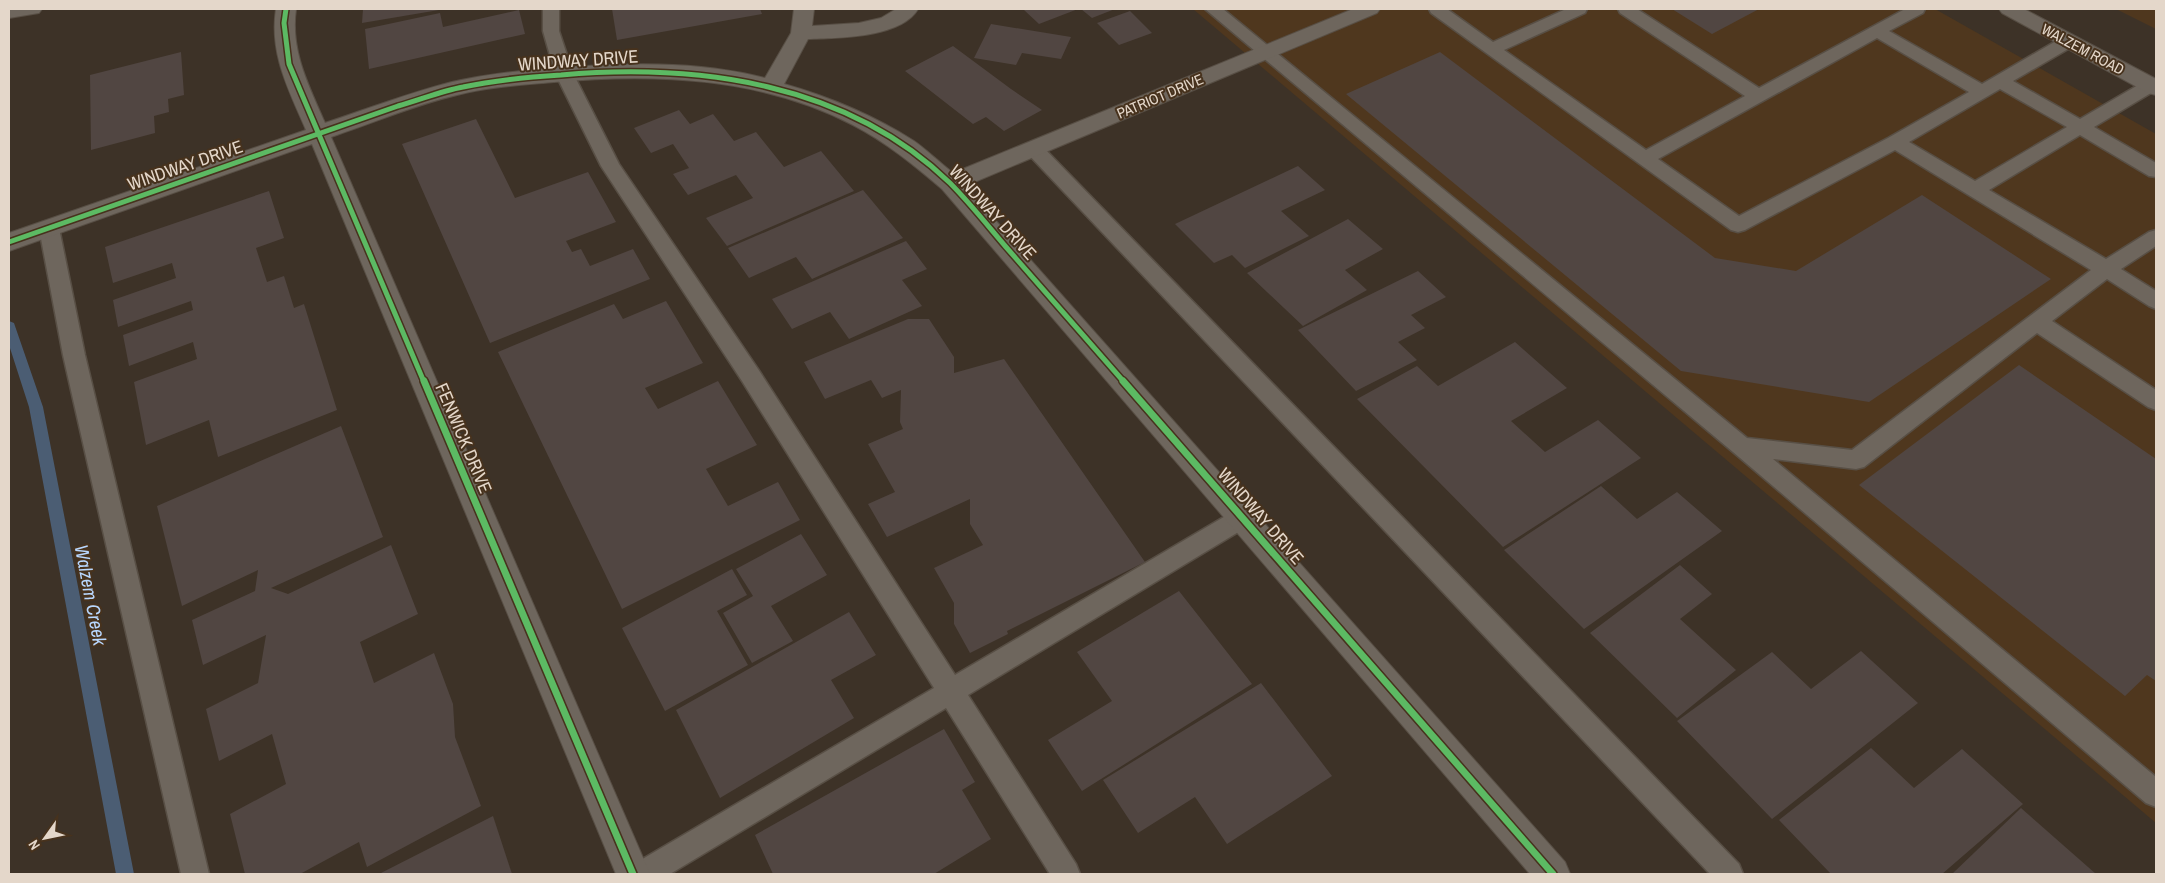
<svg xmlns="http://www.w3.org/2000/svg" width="2165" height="883" font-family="'Archivo Narrow',sans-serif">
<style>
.built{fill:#4f371e}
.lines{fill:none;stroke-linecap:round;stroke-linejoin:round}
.stream{fill:#4b5d73;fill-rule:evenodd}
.building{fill:#514642}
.lane-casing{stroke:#584f45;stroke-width:3}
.street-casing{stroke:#584f45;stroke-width:2}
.secondary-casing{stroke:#584f45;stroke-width:2}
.lane{fill:#6e665d;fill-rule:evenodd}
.street{fill:#6e665d;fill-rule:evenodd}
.secondary{fill:#6e665d;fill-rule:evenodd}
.cycleway-far1-casing{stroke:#47321d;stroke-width:8}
.cycleway-casing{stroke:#47321d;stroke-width:10}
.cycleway-far1{stroke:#5cba63;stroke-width:5}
.cycleway{stroke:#5cba63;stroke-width:7}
.labels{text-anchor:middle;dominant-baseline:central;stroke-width:4;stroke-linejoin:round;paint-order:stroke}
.far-street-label{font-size:15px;fill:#e4d7ca;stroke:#47321d}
.street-label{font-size:18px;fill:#e4d7ca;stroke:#47321d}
.water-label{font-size:19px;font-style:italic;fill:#b8d7fe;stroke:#47321d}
</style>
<rect width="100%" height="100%" fill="#3d3227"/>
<!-- built -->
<g class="built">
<path d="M1193,9H1935L2156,134V823Z"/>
<path d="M2116,9H2156V29Z"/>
</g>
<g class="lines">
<!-- stream -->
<path class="stream" d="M9,321L14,323L15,326L43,407L134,874H116L29,407L9,345Z"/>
</g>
<!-- building -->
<g class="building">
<path d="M363,9H439V10L362,23Z"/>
<path d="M612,9H760L762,14L617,40Z"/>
<path d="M1023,9H1078L1039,24Z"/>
<path d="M1081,9H1115L1092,18Z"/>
<path d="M1672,9H1759L1712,34Z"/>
<path d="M519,10L525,34L369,69L365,29L440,13L443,27Z"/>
<path d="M1130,11L1152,33L1119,45L1097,23Z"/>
<path d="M991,24L1071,37L1061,59L1022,53L1016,65L974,58Z"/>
<path d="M953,46L1011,89L1042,110L1004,131L986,117L973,124L905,71Z"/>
<path d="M181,52L184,95L168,99L169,112L154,116L155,133L91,150L90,75Z"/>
<path d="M1440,52L1715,258L1796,271L1922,195L2051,279L1869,402L1681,371L1346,94Z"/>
<path d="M679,110L690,124L713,114L734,141L756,132L784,167L821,151L854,191L727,246L706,218L753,198L736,175L688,195L673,174L689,168L673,144L651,153L634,128Z"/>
<path d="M476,119L515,198L588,172L616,222L566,241L572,252L581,249L590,266L633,249L650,279L490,343L402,144Z"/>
<path d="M1298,166L1325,190L1281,211L1309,236L1245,268L1232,255L1214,263L1175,224Z"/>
<path d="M863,190L903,238L812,279L796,257L749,278L728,248Z"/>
<path d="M269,191L284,238L256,248L267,282L284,276L294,308L304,304L337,410L218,457L209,420L146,445L134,382L197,359L193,342L129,366L123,335L193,310L191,301L118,327L113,300L176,278L172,263L113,283L105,247Z"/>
<path d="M1348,219L1383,249L1345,270L1367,290L1303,326L1247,273Z"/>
<path d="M906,241L927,269L902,280L922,306L849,339L830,312L792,329L772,299Z"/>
<path d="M1418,271L1446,297L1411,315L1425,328L1398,342L1417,360L1356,391L1298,330Z"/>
<path d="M666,301L703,363L645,388L658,409L718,381L757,445L706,469L728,506L778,482L800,520L622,609L498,352L614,304L623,319Z"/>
<path d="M908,319H929L954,357V373L1004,359L1145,562L1007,631L1008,634L970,653L954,624V603L934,568L983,545L970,524V499L887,537L868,504L895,492L868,444L903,429L900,422L901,390L882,398L871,380L825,399L804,362Z"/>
<path d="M1515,342L1567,388L1511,421L1545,452L1598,420L1641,458L1503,547L1357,399L1417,366L1438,386Z"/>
<path d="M2019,365L2156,459V681L2147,675L2125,696L1859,485Z"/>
<path d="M341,426L383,537L271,588L288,594L391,545L418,614L360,642L374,683L434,653L453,704L455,737L481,806L367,867L359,842L300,874H245L230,814L286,784L272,734L219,761L206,709L258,683L266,635L203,665L192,620L255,591L258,570L182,606L157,506Z"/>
<path d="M1601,486L1637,519L1677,492L1722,531L1584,629L1504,550Z"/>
<path d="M801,534L827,575L771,606L793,641L752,663L723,613L753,596L736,569Z"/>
<path d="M1680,565L1712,594L1680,619L1736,670L1677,718L1590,633Z"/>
<path d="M732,569L747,595L717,611L748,665L665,711L622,628Z"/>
<path d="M1179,591L1252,684L1082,791L1048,740L1112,701L1077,652Z"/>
<path d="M849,612L876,655L831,680L854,718L720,798L676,710Z"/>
<path d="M1861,651L1918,703L1772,819L1677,721L1772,652L1811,689Z"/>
<path d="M1261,683L1332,776L1227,844L1195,797L1138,833L1103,780Z"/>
<path d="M944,729L975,782L962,790L991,839L934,874H773L755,835Z"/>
<path d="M1871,748L1914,788L1962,749L2023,804L1942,874H1831L1779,820Z"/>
<path d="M2021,808L2096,874H1952Z"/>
<path d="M493,816L512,874H379Z"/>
</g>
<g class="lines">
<!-- lane casing -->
<g class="lane-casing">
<g id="lane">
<path d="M543,9H559V31L573,73L619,164L758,369L955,675L1234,511L1242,508L1250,511L1254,518L1250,525L968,695L1076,864L1080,874H1050L946,708L670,874H630L634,864L934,688L742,381L601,166L555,73L543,31Z"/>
<path d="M1205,9H1223L1747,438L1852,450L2091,270L1895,150L1745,230L1738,232L1731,230L1431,13L1429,9H1447L1493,42L1566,9H1587L1585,13L1504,50L1646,150L1745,96L1620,13L1618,9H1637L1759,88L1905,9H1925L1923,13L1889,31L1982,84L2063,37L2069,36L2075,37L2078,41L2075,45L2013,81L2080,119L2145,81H2156V90L2094,127L2156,163V177L2149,176L2080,135L1989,190L2106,259L2149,232L2156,230V246L2121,269L2156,291V309L2149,306L2107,279L2052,321L2156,390V410L2148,407L2037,333L1864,467L1856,469L1773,459L2156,777V807L2146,803L1733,452ZM1877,38L1969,92L1888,138L1739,216L1658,159ZM2000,89L2067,127L1975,181L1909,142Z"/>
<path d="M1034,143L1041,145L1739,864L1743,874H1710L1027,153L1025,149L1027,145Z"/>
<path d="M49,221L56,223L59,228L85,355L209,874H181L63,355L39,228L42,223Z"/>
</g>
</g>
<!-- street casing -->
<g class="street-casing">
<g id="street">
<path d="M9,9H42L39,13L9,18Z"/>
<path d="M276,9H296C290,51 309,86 325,123C367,109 409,93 452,82C485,74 519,71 553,68C623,63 696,60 765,78L791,33L794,9H814L812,26L859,23L881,18L896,9H918C901,38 838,38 808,39L784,84C830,97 873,115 914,141C927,150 940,163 953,173L1353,9H1380L1377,13L965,186L1565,862L1570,874H1530L942,189C914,165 886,142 853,125C761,77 655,73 554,82C522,85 488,87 457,95C414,105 373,123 331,137L650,874H616L312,144L9,251V233L306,130C289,90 269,54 276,9Z"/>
</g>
</g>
<!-- secondary casing -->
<g class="secondary-casing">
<path id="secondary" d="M1999,9H2024L2156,79V95L2148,93L2002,13Z"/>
</g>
<!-- lane -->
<use href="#lane" class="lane"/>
<!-- street -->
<use href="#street" class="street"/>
<!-- secondary -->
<use href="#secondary" class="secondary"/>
<!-- cycleway-far1 casing -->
<g class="cycleway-far1-casing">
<g id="cycleway-far1">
<path d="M286,9L284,23L289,64L424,382"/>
<path d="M9,242L398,106C420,100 441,91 463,87C495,80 528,77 561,75C698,63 847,83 950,183C970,203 988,226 1006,247C1045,292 1085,337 1124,382"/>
</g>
</g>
<!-- cycleway casing -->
<g class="cycleway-casing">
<g id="cycleway">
<path d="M424,381L633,874"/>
<path d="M1123,381L1553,874"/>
</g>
</g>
<!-- cycleway-far1 -->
<use href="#cycleway-far1" class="cycleway-far1"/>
<!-- cycleway -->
<use href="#cycleway" class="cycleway"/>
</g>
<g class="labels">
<!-- far-street labels -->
<g class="far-street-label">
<text transform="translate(2083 49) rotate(28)">WALZEM ROAD</text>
<text transform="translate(1160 96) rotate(-23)">PATRIOT DRIVE</text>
</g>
<!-- street labels -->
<g class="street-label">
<text transform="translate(578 60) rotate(-4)">WINDWAY DRIVE</text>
<text transform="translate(185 165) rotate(-19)">WINDWAY DRIVE</text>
<text transform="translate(993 212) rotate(48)">WINDWAY DRIVE</text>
<text transform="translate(464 438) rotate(67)">FENWICK DRIVE</text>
<text transform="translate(1261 516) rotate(49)">WINDWAY DRIVE</text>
</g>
<!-- water labels -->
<g class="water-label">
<text transform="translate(91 595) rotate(79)">Walzem Creek</text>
</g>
</g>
<!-- border -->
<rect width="2165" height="883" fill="none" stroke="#e4d7ca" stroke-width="20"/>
<!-- north arrow -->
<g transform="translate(45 838) rotate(237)" stroke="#47321d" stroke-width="4" paint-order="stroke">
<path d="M0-4L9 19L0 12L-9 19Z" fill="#e4d7ca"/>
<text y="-8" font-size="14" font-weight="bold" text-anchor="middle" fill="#e4d7ca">N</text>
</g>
</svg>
